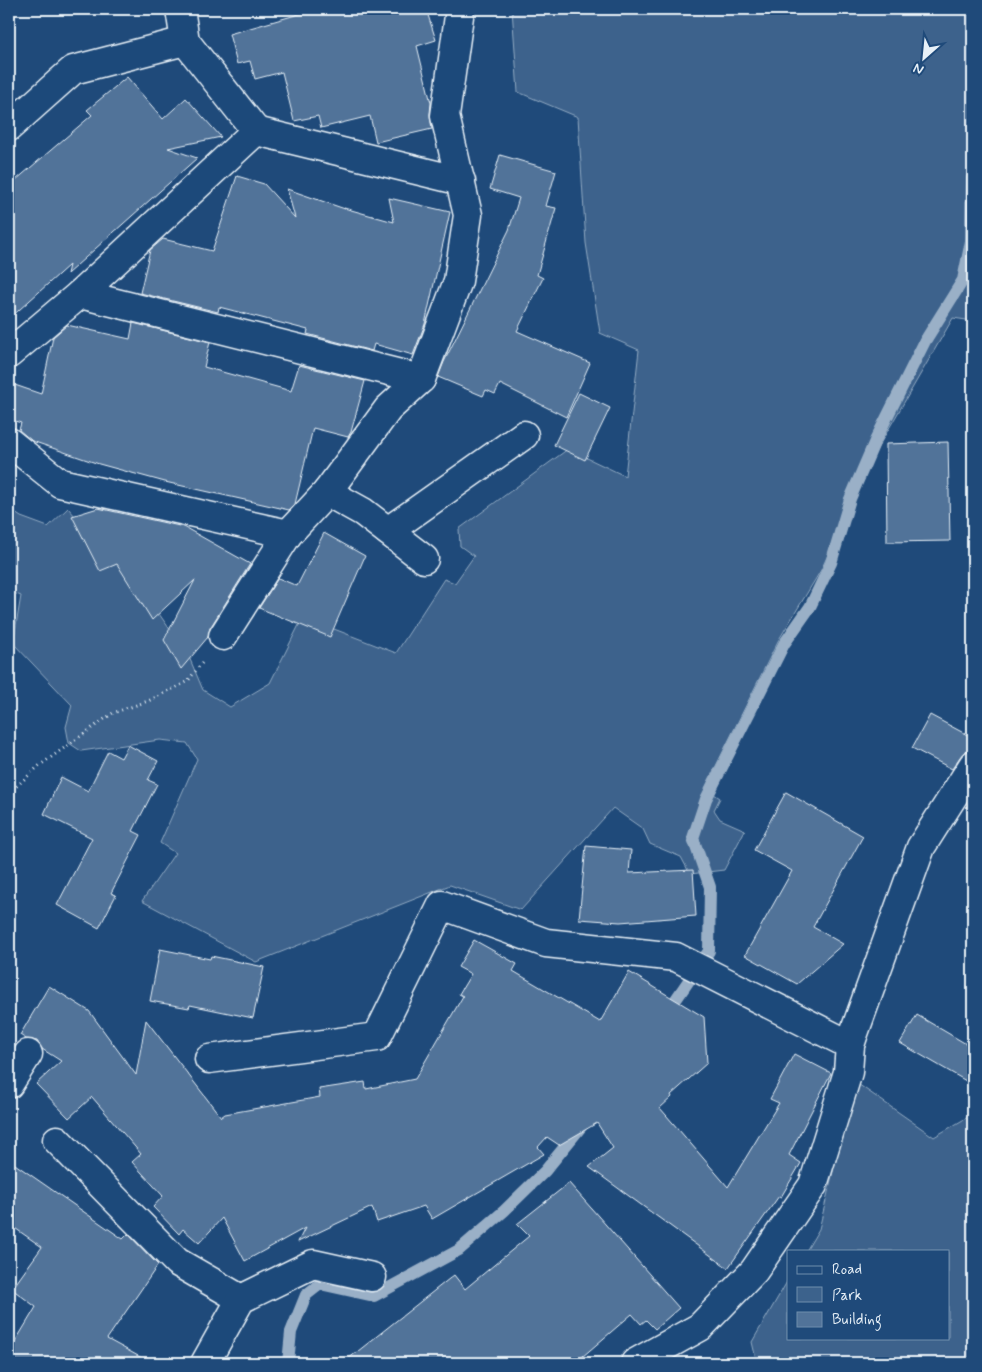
<svg xmlns="http://www.w3.org/2000/svg" width="982" height="1372" font-family="Mynerve,sans-serif">
<style>
.green{fill:#3c628c;stroke:#92aac2}
.lines{fill:none;stroke-linecap:round;stroke-linejoin:round}
.stream{stroke:#9ab0c7;stroke-width:12}
.building{fill:#517399;stroke:#e8f1f8}
.street-casing{stroke:#e8f1f8;stroke-width:31}
.path{stroke:#e8f1f8;stroke-width:3;stroke-dasharray:1 4;stroke-linecap:butt}
.street{stroke:#1f4a7a;stroke-width:28}
</style>
<rect width="100%" height="100%" fill="#1f4a7a"/>
<filter id="ink" filterUnits="userSpaceOnUse"><feTurbulence type="fractalNoise" baseFrequency=".02" numOctaves="2"/><feDisplacementMap in="SourceGraphic" scale="10" xChannelSelector="R" yChannelSelector="G"/><feConvolveMatrix kernelMatrix="1 2 1 2 8 2 1 2 1" color-interpolation-filters="sRGB"/></filter>
<g filter="url(#ink)">
<!-- green -->
<g class="green">
<path d="M512,9H973V321L953,318L873,456L821,570L778,641L705,788L720,798L714,810L720,819L745,830L724,870L690,874L681,857L650,844L643,829L613,808L521,910L450,885L256,962L142,901L175,853L160,843L197,759L187,743L160,740L81,751L69,743L66,727L72,705L13,643L21,596L9,591V509L21,517L48,527L68,508L148,598L189,657L203,690L230,707L270,683L303,617L396,653L444,579L455,583L474,556L460,546L459,529L568,449L625,476L639,350L600,333L586,243L578,117L518,92Z"/>
<path d="M855,1082L934,1137L973,1114V1363H757L752,1342L788,1280V1338H948V1251H806L819,1229Z"/>
</g>
<g class="lines">
<!-- stream -->
<g class="stream">
<path d="M666,1014L709,951L710,887L693,838L706,799L784,644L810,607L831,563L850,499L875,441L925,341L963,280L971,241L972,178"/>
<path d="M288,1363L291,1332L306,1295L320,1284L374,1296L459,1250L504,1211L545,1171L585,1122"/>
</g>
</g>
<!-- building -->
<g class="building">
<path d="M317,9H426L436,40L417,46L431,103L430,114L432,129L376,142L370,116L321,128L318,116L294,121L282,72L255,79L250,61L237,64L229,34Z"/>
<path d="M127,77L163,119L186,98L221,137L168,148L197,158L67,274L69,265L9,319V186L92,115L87,110Z"/>
<path d="M500,155L556,171L546,206L556,208L537,275L543,278L517,331L590,363L566,417L500,384L495,394L486,390L483,396L438,377L444,362L509,230L519,198L490,189Z"/>
<path d="M237,176L264,184L295,218L287,189L345,209L344,208L394,222L389,198L450,212L425,324L413,355L374,344L372,351L307,334L308,330L219,307L218,312L140,293L150,250L163,239L212,251Z"/>
<path d="M133,323L210,342L204,367L291,391L299,365L365,381L351,432L348,437L313,428L295,504L289,510L165,482L99,464L32,441L19,430L21,423L9,419V383L41,394L53,337L67,325L130,339Z"/>
<path d="M579,393L610,408L585,460L554,445Z"/>
<path d="M948,442L950,541L887,542L886,444Z"/>
<path d="M98,508L184,527L250,564L210,628L208,637L181,669L164,640L195,580L152,620L117,564L100,571L72,516Z"/>
<path d="M324,533L365,556L330,637L259,608L278,578L297,586Z"/>
<path d="M930,715L973,738V749L965,751L960,757L952,769L912,748Z"/>
<path d="M128,745L158,761L148,780L157,784L133,831L141,835L111,893L116,895L99,928L57,905L92,838L44,814L61,777L88,791L108,751L121,758Z"/>
<path d="M786,792L863,836L813,927L843,944L797,984L745,955L792,871L754,850Z"/>
<path d="M586,846L631,850L629,873L693,870L696,916L620,922L579,919Z"/>
<path d="M474,940L517,964L513,971L600,1022L629,972L704,1017L707,1063L671,1095L672,1097L660,1108L728,1187L779,1103L770,1099L794,1054L831,1073L789,1155L801,1163L781,1197L779,1196L728,1268L589,1167L613,1148L597,1123L559,1145L547,1137L538,1147L544,1154L432,1219L424,1206L377,1222L372,1207L298,1242L305,1228L245,1261L222,1218L199,1243L183,1229L179,1234L153,1207L163,1196L132,1162L141,1154L92,1097L69,1118L36,1084L61,1061L42,1049L37,1041L26,1039L20,1035L49,986L89,1011L136,1075L146,1020L221,1117L225,1114L320,1097L319,1089L365,1082L366,1089L415,1079L463,996L459,994L471,974L458,967Z"/>
<path d="M160,949L210,959L211,956L264,967L253,1018L190,1005L189,1008L150,1001Z"/>
<path d="M917,1015L973,1048V1085L900,1043Z"/>
<path d="M9,1160L123,1239L128,1234L158,1265L107,1339L151,1363H9V1352L36,1307L12,1289L42,1247L9,1224Z"/>
<path d="M569,1183L679,1308L655,1329L646,1320L641,1324L632,1314L575,1363H343L454,1275L465,1289L529,1236L517,1224Z"/>
</g>
<g class="lines">
<!-- street casing -->
<g class="street-casing">
<g id="street">
<path d="M180,9L185,41L256,131L461,181"/>
<path d="M9,127L73,70L185,41"/>
<path d="M80,294L421,379"/>
<path d="M9,354L80,294L256,131"/>
<path d="M9,442L60,483L288,534"/>
<path d="M327,492L363,512L424,559"/>
<path d="M388,531L524,435"/>
<path d="M223,636L288,534L327,492L388,409L421,379L432,350L458,281L468,215L445,116L460,9"/>
<path d="M209,1059L377,1037L442,905L546,943L676,957L850,1045"/>
<path d="M9,1084L28,1054"/>
<path d="M57,1140L177,1262L241,1299"/>
<path d="M205,1363L241,1299L313,1264L372,1277"/>
<path d="M635,1363L700,1327L754,1271L813,1185L848,1072L850,1045L853,1036L921,847L973,765"/>
</g>
</g>
<!-- path -->
<path class="path" d="M9,793L39,766L113,713L148,701L187,682L202,663"/>
<!-- street -->
<use href="#street" class="street"/>
</g>
</g>
<!-- margin -->
<rect width="982" height="1372" fill="none" stroke="#1f4a7a" stroke-width="30"/>
<rect x="15" y="15" width="952" height="1342" fill="none" stroke="#e8f1f8" stroke-width="2" filter="url(#ink)"/>
<!-- legend -->
<rect x="787" y="1250" width="162" height="90" fill="#1f4a7a" stroke="#6f8dac"/>
<rect x="797" y="1266" width="25" height="8" fill="#1f4a7a" stroke="#6f8dac"/>
<text x="832" y="1274" font-size="15" fill="#e8f1f8">Road</text>
<rect x="797" y="1287" width="25" height="15" fill="#3c628c" stroke="#6f8dac"/>
<text x="832" y="1300" font-size="15" fill="#e8f1f8">Park</text>
<rect x="797" y="1312" width="25" height="15" fill="#517399" stroke="#6f8dac"/>
<text x="832" y="1324" font-size="15" fill="#e8f1f8">Building</text>
<!-- north arrow -->
<g transform="translate(924 58) rotate(207)" stroke="#1f4a7a" stroke-width="4" paint-order="stroke">
<path d="M0-4L9 19L0 12L-9 19Z" fill="#e8f1f8"/>
<text y="-8" font-size="14" font-weight="bold" text-anchor="middle" fill="#e8f1f8">N</text>
</g>
</svg>
